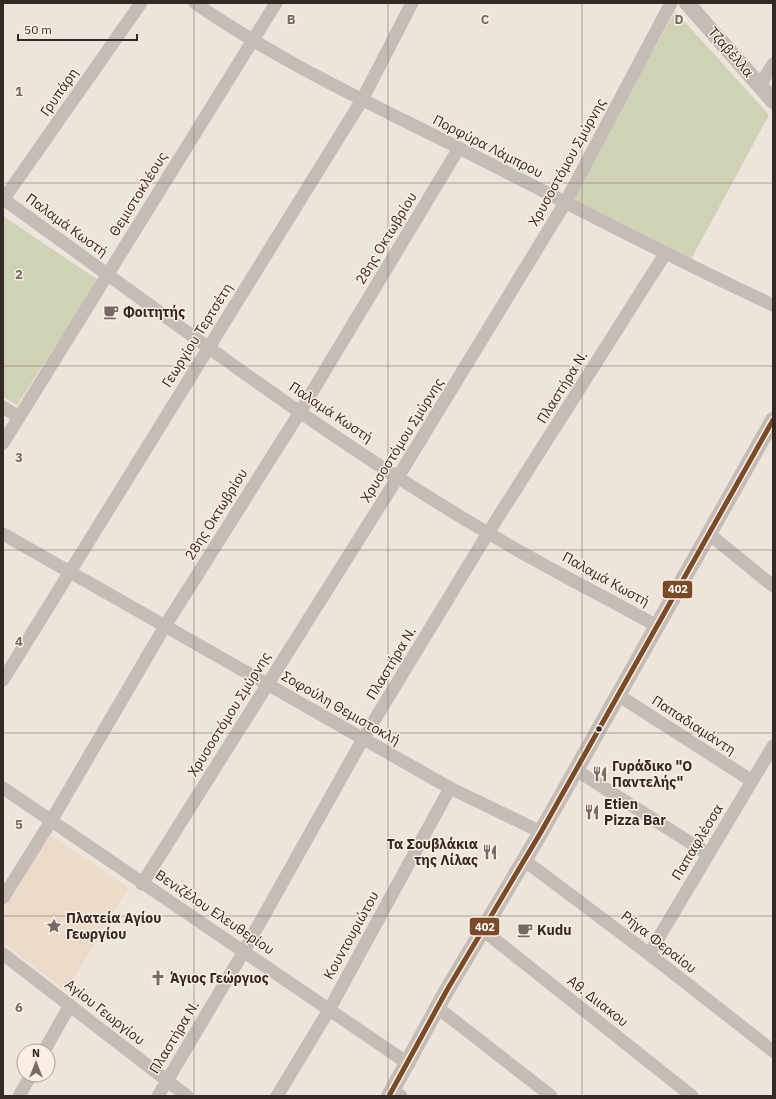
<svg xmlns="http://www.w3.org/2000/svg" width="776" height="1099" font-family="'IBM Plex Sans',sans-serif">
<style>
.green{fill:#cfd2b5}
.plaza{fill:#eddbca}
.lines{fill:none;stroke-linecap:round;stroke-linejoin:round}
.minor{stroke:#c5bcb6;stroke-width:13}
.tertiary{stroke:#c5bcb6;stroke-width:16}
.bus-1-casing{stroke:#fbeee3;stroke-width:8}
.bus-1{stroke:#7a4b2a;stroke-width:5}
.grid{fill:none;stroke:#756a65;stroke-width:1;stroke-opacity:0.55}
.bus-dot{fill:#352925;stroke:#fbeee3;stroke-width:1.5}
.labels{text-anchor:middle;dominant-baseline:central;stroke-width:3;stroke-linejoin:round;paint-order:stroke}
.street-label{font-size:14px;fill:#352925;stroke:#fbeee3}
.poi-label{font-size:14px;font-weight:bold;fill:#352925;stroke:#fbeee3;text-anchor:start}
.grid-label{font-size:13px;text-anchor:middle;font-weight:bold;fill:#756a65;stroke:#fbeee3;stroke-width:3;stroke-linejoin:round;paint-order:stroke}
.line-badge{stroke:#fbeee3;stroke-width:1.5}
.badge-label{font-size:11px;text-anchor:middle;font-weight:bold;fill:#fff}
</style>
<rect width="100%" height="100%" fill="#ede4dc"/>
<!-- green -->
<g class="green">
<path d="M675,11L769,115L689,263L572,200Z"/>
<path d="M3,216L98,280L17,405L3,397Z"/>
</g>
<!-- plaza -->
<path class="plaza" d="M51,835L129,888L66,991L3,943V910Z"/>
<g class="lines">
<!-- minor -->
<g class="minor">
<path d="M195,3C278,61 370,103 459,148C564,201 667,256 773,305"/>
<path d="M760,85L773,64"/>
<path d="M3,199C163,313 319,434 488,533C543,566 601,595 657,626"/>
<path d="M3,200L141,3"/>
<path d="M3,407L19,417"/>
<path d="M3,443L276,3"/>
<path d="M3,534L450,788L541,832"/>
<path d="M709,534L773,586"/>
<path d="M3,680L362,100L412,3"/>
<path d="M618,695L752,781"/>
<path d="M576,770L708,854"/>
<path d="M3,788L409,1064"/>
<path d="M524,860L649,954L773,1051"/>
<path d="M142,884L398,477L565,203L671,3"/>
<path d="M3,898L51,821L165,626L300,412L459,148"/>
<path d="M484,931L692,1096"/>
<path d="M3,954L187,1096"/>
<path d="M649,954L773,746"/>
<path d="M438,1008L551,1096"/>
<path d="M44,1051L70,1005"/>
<path d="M392,1090L401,1096"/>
<path d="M19,1096L31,1075"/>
<path d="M158,1096L244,951L363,739L488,533L665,254"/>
<path d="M277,1096L329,1010L450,788"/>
</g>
<!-- tertiary -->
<g class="tertiary">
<path d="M687,3L773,101"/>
<path d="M389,1096L447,990L541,832L773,420"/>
</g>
<!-- bus-1 casing -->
<g class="bus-1-casing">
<path id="bus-1" d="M389,1096L447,990L541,832L773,420"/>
</g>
<!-- bus-1 -->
<use href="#bus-1" class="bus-1"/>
</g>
<!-- grid -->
<path class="grid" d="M194,3V1096M388,3V1096M582,3V1096M3,183H773M3,366H773M3,550H773M3,733H773M3,916H773"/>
<!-- icons -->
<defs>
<g id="cafe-bare" transform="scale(1.2)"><path d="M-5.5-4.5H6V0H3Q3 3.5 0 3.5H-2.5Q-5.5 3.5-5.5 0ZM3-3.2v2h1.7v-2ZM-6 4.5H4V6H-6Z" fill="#756a65" stroke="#fbeee3" stroke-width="2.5" paint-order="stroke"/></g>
<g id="restaurant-bare" transform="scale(1.2)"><path d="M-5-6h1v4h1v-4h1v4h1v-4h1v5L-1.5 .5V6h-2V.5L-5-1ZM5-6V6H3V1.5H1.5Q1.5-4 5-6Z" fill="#756a65" stroke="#fbeee3" stroke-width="2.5" paint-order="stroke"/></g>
<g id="sight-bare" transform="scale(1.2)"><path d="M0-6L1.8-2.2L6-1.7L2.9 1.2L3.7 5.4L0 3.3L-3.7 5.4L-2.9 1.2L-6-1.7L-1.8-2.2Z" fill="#756a65" stroke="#fbeee3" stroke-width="2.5" paint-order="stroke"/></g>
<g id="church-bare" transform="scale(1.2)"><path d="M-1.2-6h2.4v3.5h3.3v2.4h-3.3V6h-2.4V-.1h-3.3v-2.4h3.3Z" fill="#756a65" stroke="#fbeee3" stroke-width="2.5" paint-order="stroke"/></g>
</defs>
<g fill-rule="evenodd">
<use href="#cafe-bare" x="111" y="312"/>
<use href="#restaurant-bare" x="600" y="774"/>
<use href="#restaurant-bare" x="592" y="812"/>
<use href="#restaurant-bare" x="490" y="852"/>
<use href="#sight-bare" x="54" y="926"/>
<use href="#cafe-bare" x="525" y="930"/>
<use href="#church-bare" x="158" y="978"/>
</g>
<!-- markers -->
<circle class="bus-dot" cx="599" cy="729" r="3.5"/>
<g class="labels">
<!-- street labels -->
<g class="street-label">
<text transform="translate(731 52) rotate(49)">Τζαβέλλα</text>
<text transform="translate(59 92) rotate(-55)">Γρυπάρη</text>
<text transform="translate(488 146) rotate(27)">Πορφύρα Λάμπρου</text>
<text transform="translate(567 162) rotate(-61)">Χρυσοστόμου Σμύρνης</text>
<text transform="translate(138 194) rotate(-58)">Θεμιστοκλέους</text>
<text transform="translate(67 225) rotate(36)">Παλαμά Κωστή</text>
<text transform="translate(386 238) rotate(-59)">28ης Οκτωβρίου</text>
<text transform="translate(197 335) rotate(-58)">Γεωργίου Τερτσέτη</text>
<text transform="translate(562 387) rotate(-58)">Πλαστήρα Ν.</text>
<text transform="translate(331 412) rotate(34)">Παλαμά Κωστή</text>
<text transform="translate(402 440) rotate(-58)">Χρυσοστόμου Σμύρνης</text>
<text transform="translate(216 514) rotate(-58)">28ης Οκτωβρίου</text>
<text transform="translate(606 579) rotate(29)">Παλαμά Κωστή</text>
<text transform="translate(391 663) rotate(-59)">Πλαστήρα Ν.</text>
<text transform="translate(341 708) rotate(30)">Σοφούλη Θεμιστοκλή</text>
<text transform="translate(229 714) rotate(-58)">Χρυσοστόμου Σμύρνης</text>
<text transform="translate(694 725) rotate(33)">Παπαδιαμάντη</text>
<text transform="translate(697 842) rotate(-59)">Παπαφλέσσα</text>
<text transform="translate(215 912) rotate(34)">Βενιζέλου Ελευθερίου</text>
<text transform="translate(351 935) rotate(-61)">Κουντουριώτου</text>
<text transform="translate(659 942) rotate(38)">Ρήγα Φεραίου</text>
<text transform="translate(598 1001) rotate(38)">Αθ. Διιακου</text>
<text transform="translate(105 1012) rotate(38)">Αγίου Γεωργίου</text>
<text transform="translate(174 1037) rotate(-59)">Πλαστήρα Ν.</text>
</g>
<!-- poi labels -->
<g class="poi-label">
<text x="123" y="312">Φοιτητής</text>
<text x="612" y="766">Γυράδικο "Ο<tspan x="612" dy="16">Παντελής"</tspan></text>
<text x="604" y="804">Etien<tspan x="604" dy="16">Pizza Bar</tspan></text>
<text x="478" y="844" text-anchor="end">Τα Σουβλάκια<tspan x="478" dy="16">της Λίλας</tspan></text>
<text x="66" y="918">Πλατεία Αγίου<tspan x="66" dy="16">Γεωργίου</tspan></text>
<text x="537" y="930">Kudu</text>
<text x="170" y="978">Άγιος Γεώργιος</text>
</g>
</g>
<g class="grid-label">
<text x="291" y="24">B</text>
<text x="485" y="24">C</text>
<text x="679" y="24">D</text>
<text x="19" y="96">1</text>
<text x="19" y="279">2</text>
<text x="19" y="462">3</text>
<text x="19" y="646">4</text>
<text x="19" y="829">5</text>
<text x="19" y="1012">6</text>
</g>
<g class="line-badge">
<rect x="662" y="580" width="31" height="19" rx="4" fill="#7a4b2a"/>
<rect x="469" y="917" width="31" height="19" rx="4" fill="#7a4b2a"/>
</g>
<g class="badge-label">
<text x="678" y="593">402</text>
<text x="485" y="931">402</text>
</g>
<!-- border -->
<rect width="776" height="1099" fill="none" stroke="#352925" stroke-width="8"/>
<!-- north arrow -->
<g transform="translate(36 1063)"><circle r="19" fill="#fbeee3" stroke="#ac9f97"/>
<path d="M0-3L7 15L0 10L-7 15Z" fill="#756a65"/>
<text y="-6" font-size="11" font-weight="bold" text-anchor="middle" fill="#352925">N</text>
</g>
<!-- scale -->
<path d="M18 34v6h119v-6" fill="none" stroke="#352925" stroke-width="2"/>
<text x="24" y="34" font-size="12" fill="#352925" stroke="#fbeee3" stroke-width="3" paint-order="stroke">50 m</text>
</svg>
